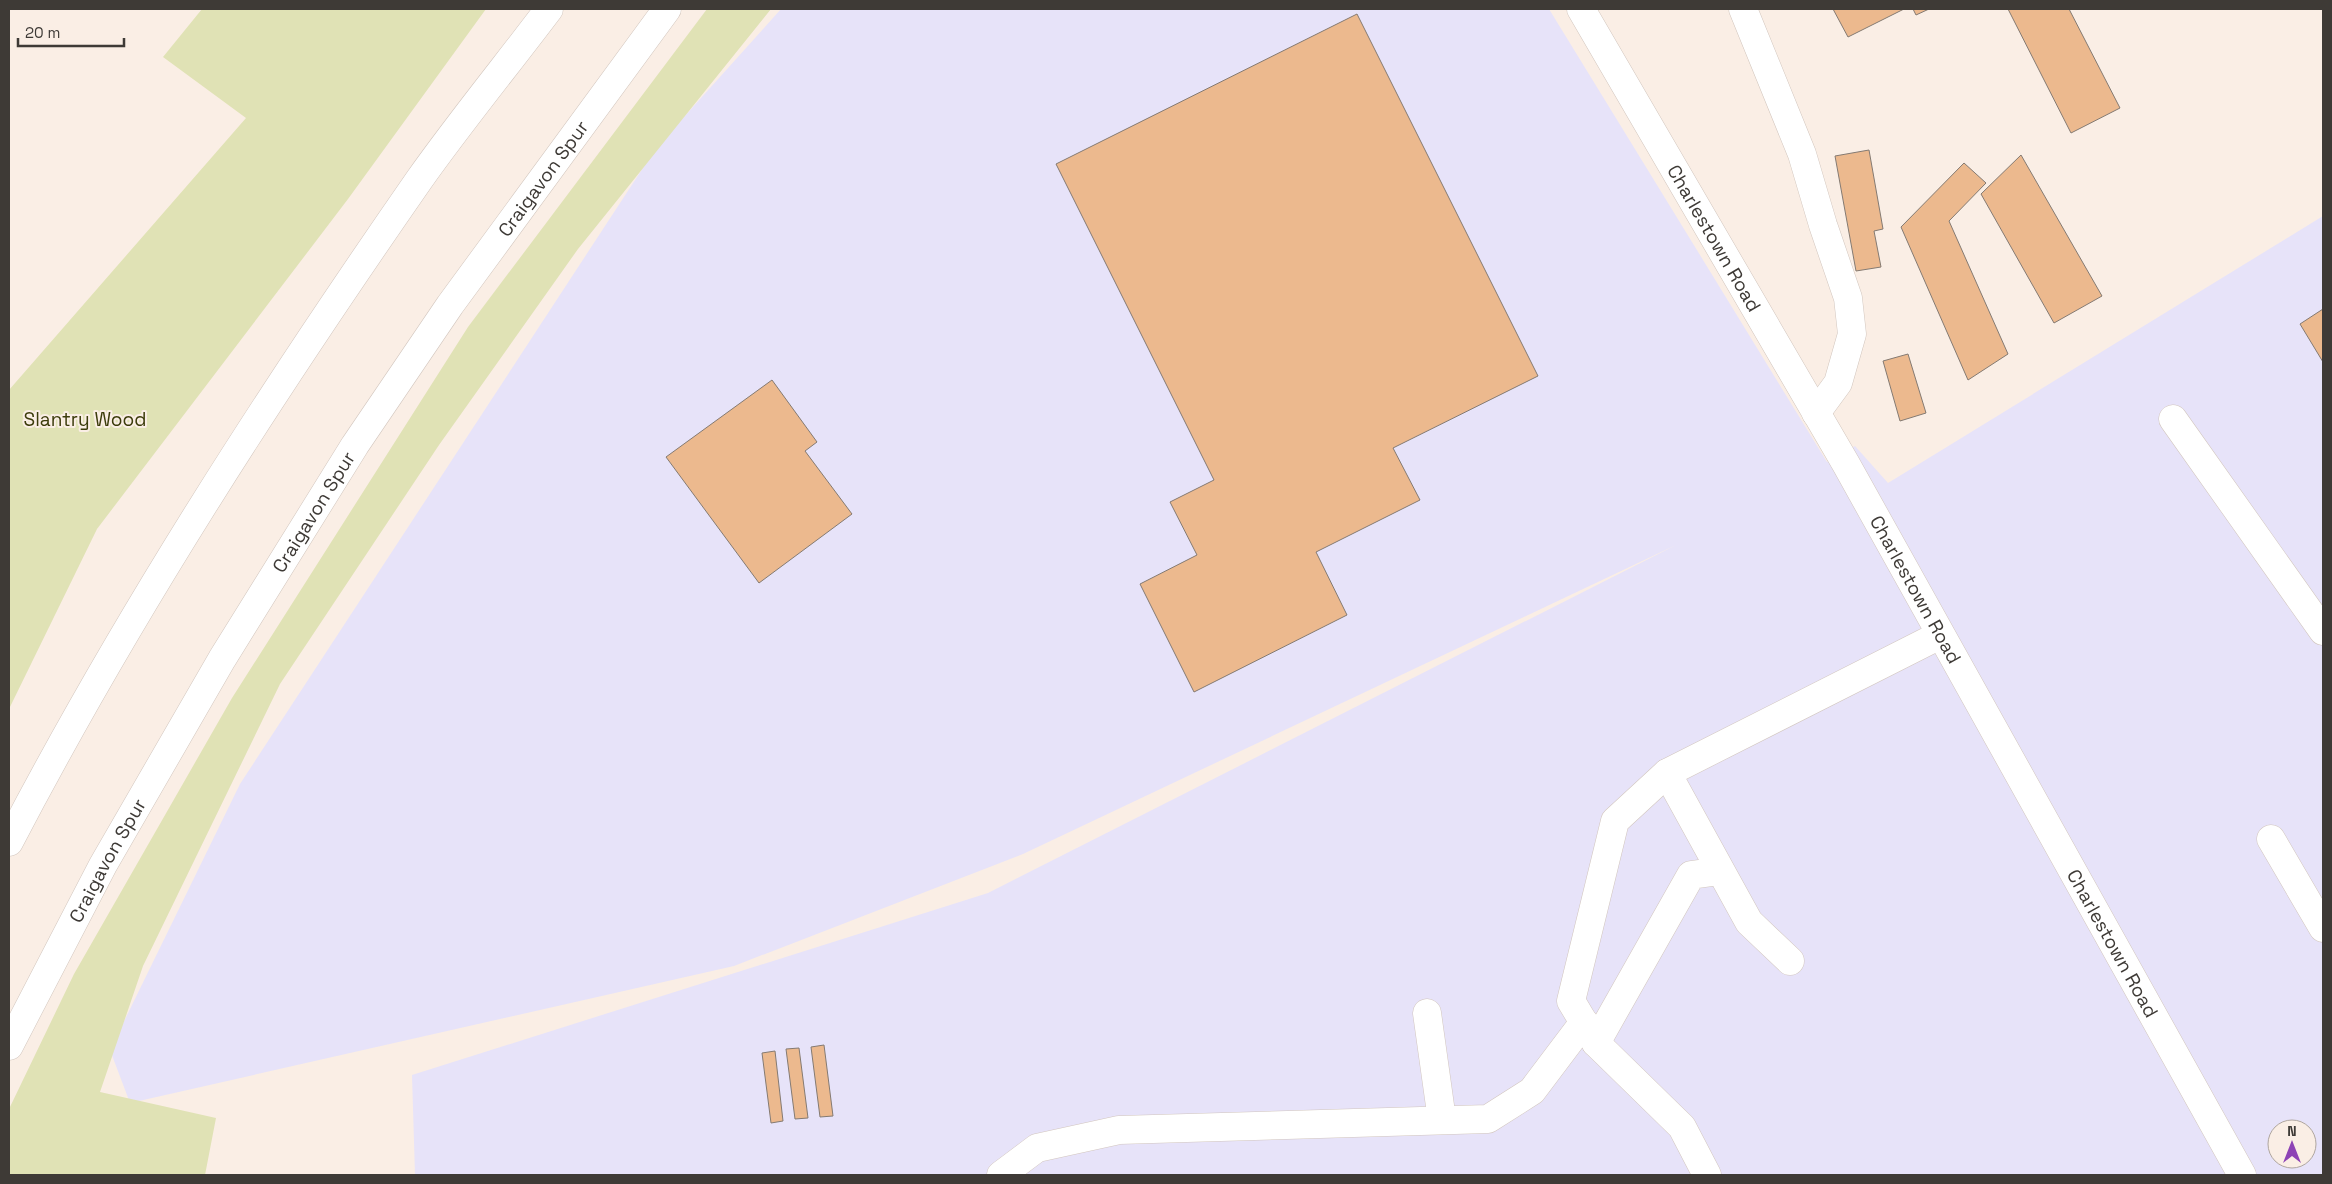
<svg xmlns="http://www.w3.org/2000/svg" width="2332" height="1184" font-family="'Space Grotesk',sans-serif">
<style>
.industrial{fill:#e7e3f9;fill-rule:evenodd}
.green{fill:#e0e2b5}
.building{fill:#ecb98e;stroke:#847a72}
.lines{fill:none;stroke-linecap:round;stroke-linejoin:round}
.minor-casing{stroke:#d2c6be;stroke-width:29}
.major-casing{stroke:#d2c6be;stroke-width:29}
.highway-casing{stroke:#d2c6be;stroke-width:29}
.minor{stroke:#fff;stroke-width:28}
.major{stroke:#fff;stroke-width:28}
.highway{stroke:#fff;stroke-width:28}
.labels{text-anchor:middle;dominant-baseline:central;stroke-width:4;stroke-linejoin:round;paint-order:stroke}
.street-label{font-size:19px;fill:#3e3a36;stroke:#faeee5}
.park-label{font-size:19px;fill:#3c3c0b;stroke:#faeee5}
</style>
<rect width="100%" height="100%" fill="#faeee5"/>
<!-- industrial -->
<path class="industrial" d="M781,9H1549L1827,462L1855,446L1888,483L2323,216V1175H415L412,1075L988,893L1676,545L1023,854L734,966L130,1103L110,1050L240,784L656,148ZM2277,1129H2307V1159H2277Z"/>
<!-- green -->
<g class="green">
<path d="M202,9H486L348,199L97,529L9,709V390L246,118L163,57Z"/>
<path d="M707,9H771L578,249L439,445L280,684L143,966L100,1092L216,1118L205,1175H9V1109L74,974L232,698L468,327Z"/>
</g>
<!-- building -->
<g class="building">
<path d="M1833,9H1904L1848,37Z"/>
<path d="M1913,9H1929L1916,15Z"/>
<path d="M2008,9H2069L2120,108L2071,133Z"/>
<path d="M1357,14L1538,376L1393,448L1420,500L1316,552L1347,615L1194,692L1140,584L1197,555L1170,502L1214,480L1056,164Z"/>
<path d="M1869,150L1883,229L1874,231L1881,267L1856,271L1835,156Z"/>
<path d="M2021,155L2102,296L2054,323L1981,194Z"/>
<path d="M1964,163L1986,183L1949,221L2008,354L1968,380L1901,227Z"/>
<path d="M2323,309V362L2300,324Z"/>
<path d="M1908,354L1926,413L1900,421L1883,361Z"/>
<path d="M772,380L817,442L805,451L852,514L759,583L666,457Z"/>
<path d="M824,1045L833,1116L820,1117L811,1047Z"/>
<path d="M799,1048L808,1118L795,1119L786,1049Z"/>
<path d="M775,1051L783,1121L771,1123L762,1053Z"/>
</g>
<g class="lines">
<!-- minor casing -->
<g class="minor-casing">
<g id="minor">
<path d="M1743,9L1802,154L1823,225L1848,298L1852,334L1838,383L1816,413"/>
<path d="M2173,419L2323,631"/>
<path d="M1667,773L1749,922L1790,961"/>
<path d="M2271,839L2323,928"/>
<path d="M1427,1013L1442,1120"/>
<path d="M1596,1043L1691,875L1720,871"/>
<path d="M1001,1175L1037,1148L1119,1130L1488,1119L1532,1091L1584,1022"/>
<path d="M1707,1175L1682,1127L1596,1043L1571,1001L1615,821L1667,773L1940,635"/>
</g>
</g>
<!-- major casing -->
<g class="major-casing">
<g id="major">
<path id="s1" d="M1581,9L1846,464L2242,1175"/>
</g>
</g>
<!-- highway casing -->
<g class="highway-casing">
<g id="highway">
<path d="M9,842C129,612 271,393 419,180C460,122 506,66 549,9"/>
<path id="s2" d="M9,1046L103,865L222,659L355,445L450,305L667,9"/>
</g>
</g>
<!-- minor -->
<use href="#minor" class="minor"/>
<!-- major -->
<use href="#major" class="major"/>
<!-- highway -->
<use href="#highway" class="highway"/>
</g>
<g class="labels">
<!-- street labels -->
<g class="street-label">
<text stroke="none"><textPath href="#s2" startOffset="1020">Craigavon Spur</textPath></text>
<text stroke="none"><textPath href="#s1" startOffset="265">Charlestown Road</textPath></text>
<text stroke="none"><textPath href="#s2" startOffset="615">Craigavon Spur</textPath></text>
<text stroke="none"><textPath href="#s1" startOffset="670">Charlestown Road</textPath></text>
<text stroke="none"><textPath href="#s2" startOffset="210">Craigavon Spur</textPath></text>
<text stroke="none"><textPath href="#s1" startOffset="1075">Charlestown Road</textPath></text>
</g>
<!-- park labels -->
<g class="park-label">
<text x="85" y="419">Slantry Wood</text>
</g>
</g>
<!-- border -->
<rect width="2332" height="1184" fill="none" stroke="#3e3a36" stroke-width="20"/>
<!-- north arrow -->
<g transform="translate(2292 1144)"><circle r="24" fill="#faeee5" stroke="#afa69f"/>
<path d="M0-4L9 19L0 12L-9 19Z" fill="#8d43b5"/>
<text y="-8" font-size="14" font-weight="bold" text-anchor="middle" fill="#3e3a36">N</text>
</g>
<!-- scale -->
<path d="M18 38v8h106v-8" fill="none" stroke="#3e3a36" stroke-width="2.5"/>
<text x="25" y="38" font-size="15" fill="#3e3a36" stroke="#faeee5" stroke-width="4" paint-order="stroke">20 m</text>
</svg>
